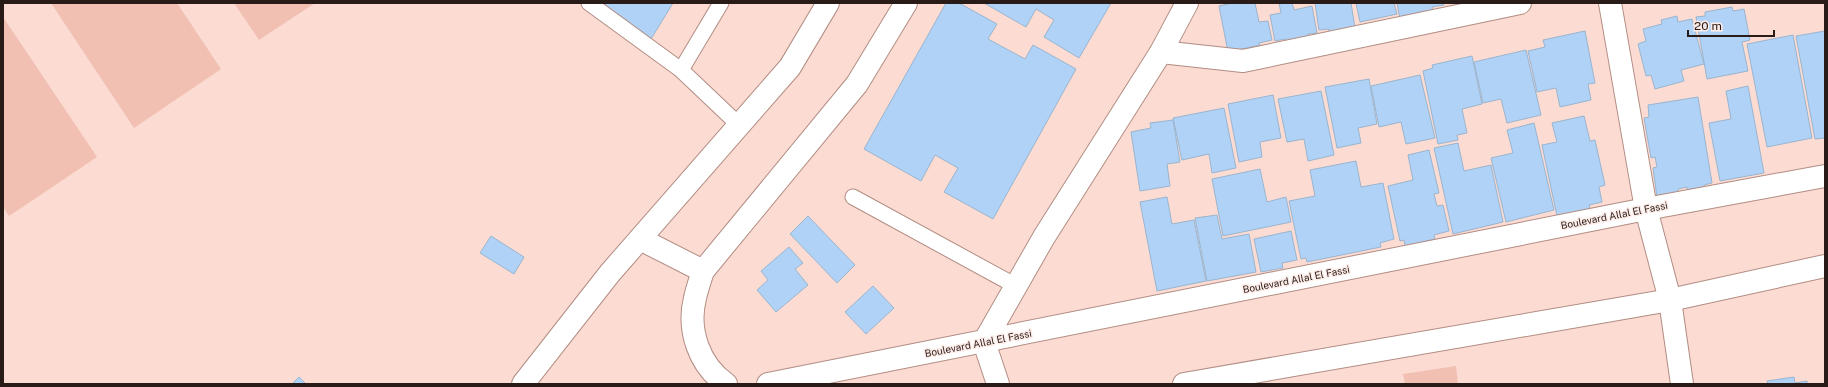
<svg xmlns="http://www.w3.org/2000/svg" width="1828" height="387" font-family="'Public Sans',sans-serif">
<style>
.green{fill:#f1c0b3}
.building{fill:#afd2f6;stroke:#9ab5cf}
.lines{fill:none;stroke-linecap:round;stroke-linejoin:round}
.lane-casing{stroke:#b28d83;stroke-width:17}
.street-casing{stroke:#b28d83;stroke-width:24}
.secondary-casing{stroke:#b28d83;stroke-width:24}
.lane{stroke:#fff;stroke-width:15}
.street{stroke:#fff;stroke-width:22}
.secondary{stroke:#fff;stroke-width:22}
.labels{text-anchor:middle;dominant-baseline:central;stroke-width:3;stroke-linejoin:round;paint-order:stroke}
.street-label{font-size:10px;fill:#291b17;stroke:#fdece8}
</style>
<rect width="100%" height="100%" fill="#fbdbd2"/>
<!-- green -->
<g class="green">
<path d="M51,3H177L221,69L134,128Z"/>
<path d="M234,3H315L259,40Z"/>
<path d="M3,17L97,157L9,216L3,207Z"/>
<path d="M1456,366L1458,384H1405L1403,374Z"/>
</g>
<!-- building -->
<g class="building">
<path d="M595,3H673L651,39Z"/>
<path d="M946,3H959L997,24L988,39L1025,59L1033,45L1076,69L993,219L944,192L958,168L935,155L921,181L864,149Z"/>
<path d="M984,3H1111L1079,58L1044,37L1054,20L1036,9L1026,27Z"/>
<path d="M1233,3H1255L1259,22L1268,21L1272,40L1259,43L1260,45L1228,52L1219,6Z"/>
<path d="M1279,3H1292L1294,10L1312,6L1317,33L1308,34L1309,39L1286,44L1285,39L1275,41L1270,15L1281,13Z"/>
<path d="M1315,3H1351L1355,28L1329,32V29L1319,30Z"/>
<path d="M1356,3H1394L1397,14L1360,22Z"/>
<path d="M1397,3H1443L1444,5L1432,7L1433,12L1400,19Z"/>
<path d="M1732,7L1733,11L1744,9L1750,40L1742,42L1748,71L1707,79L1696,17L1705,16V12Z"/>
<path d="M1677,16L1678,22L1692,19L1704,64L1681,70L1684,81L1655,89L1651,75L1646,76L1638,44L1646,41L1643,29L1662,24L1661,20Z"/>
<path d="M1585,31L1595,83L1588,84L1591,100L1560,107L1556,88L1537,92L1528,51L1545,47L1543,40Z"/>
<path d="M1825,31V138L1815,139L1796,36Z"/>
<path d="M1793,35L1812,138L1767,147L1747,44Z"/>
<path d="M1526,50L1541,115L1507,123L1501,99L1483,103L1474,62Z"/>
<path d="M1472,56L1482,104L1462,109L1467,133L1457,135L1458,140L1438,144L1423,71L1433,68L1432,65Z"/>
<path d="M1420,75L1435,138L1406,144L1401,122L1379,127L1371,86Z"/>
<path d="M1369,79L1377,124L1358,128L1361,143L1337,148L1325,87Z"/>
<path d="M1748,86L1764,173L1720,181L1709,123L1731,119L1726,91Z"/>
<path d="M1321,91L1334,155L1308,161L1304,139L1287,142L1278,99Z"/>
<path d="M1273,95L1281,138L1260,142L1262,157L1239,162L1228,104Z"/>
<path d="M1698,97L1712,183L1704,185L1705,191L1688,194L1687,187L1678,189L1679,195L1657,198L1653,168L1657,167L1655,157L1651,158L1644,118L1649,117L1648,105Z"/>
<path d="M1224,108L1236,168L1212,173L1209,154L1182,160L1173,118Z"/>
<path d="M1584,116L1590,141L1595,140L1605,185L1599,187L1602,202L1589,205L1590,209L1557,216L1542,145L1557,142L1552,123Z"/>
<path d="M1173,120L1180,162L1167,164L1170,186L1140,191L1131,132L1151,128L1150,123Z"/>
<path d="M1534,123L1554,210L1506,222L1491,158L1513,153L1507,130Z"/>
<path d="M1458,143L1464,171L1491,165L1503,222L1453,234L1434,148Z"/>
<path d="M1429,150L1439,193L1434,194L1437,206L1443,205L1449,231L1434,235L1435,239L1405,246L1404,240L1400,241L1388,186L1413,180L1408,155Z"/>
<path d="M1356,161L1361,187L1383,183L1394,239L1380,243L1381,247L1307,262L1306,258L1301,259L1289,201L1315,196L1310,170Z"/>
<path d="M1260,169L1267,202L1286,197L1291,222L1223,236L1212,179Z"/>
<path d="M1167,197L1172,224L1194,220L1206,281L1157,291L1140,202Z"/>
<path d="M1217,215L1222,239L1249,234L1256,272L1207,281L1195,218Z"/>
<path d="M808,216L855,265L837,283L790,234Z"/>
<path d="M1291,231L1297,260L1282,263L1283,268L1261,272L1254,239Z"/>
<path d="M491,236L524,257L514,274L480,253Z"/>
<path d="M789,247L803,263L795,269L808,285L776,312L757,290L768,280L761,271Z"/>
<path d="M873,286L894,308L866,334L845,312Z"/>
<path d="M299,377L306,384H292Z"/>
<path d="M1794,377L1795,383L1807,381V384H1768L1767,381Z"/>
</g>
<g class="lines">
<!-- lane casing -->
<g class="lane-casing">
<g id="lane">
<path d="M589,3L681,70L739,125"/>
<path d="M681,70L721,3"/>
<path d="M853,197L1016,286"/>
</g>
</g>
<!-- street casing -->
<g class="street-casing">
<g id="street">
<path d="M1610,3L1646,209L1670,300L1682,384"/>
<path d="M1161,52L1243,61L1520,3"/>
<path d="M640,239L703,271"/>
<path d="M523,384L610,273L790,67L828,3"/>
<path d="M726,384C699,365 687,330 695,298C697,289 700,280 703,271L857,84L906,3"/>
<path d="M998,384L984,342L1044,237L1161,52L1187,3"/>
</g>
</g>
<!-- secondary casing -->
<g class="secondary-casing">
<g id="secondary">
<path d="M768,384L1646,209L1825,176"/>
<path d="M1184,384L1670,300L1825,266"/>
</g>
</g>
<!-- lane -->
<use href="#lane" class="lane"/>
<!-- street -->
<use href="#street" class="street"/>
<!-- secondary -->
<use href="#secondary" class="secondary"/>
</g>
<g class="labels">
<!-- street labels -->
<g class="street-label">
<text transform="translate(1614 215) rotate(-11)">Boulevard Allal El Fassi</text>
<text transform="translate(1296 279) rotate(-11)">Boulevard Allal El Fassi</text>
<text transform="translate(978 343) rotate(-11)">Boulevard Allal El Fassi</text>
</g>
</g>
<!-- border -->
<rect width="1828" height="387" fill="none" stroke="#291b17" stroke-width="8"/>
<!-- scale -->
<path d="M1688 30v6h86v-6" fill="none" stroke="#291b17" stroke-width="2"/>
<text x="1694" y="30" font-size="12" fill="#291b17" stroke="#fdece8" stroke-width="3" paint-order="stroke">20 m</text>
</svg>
